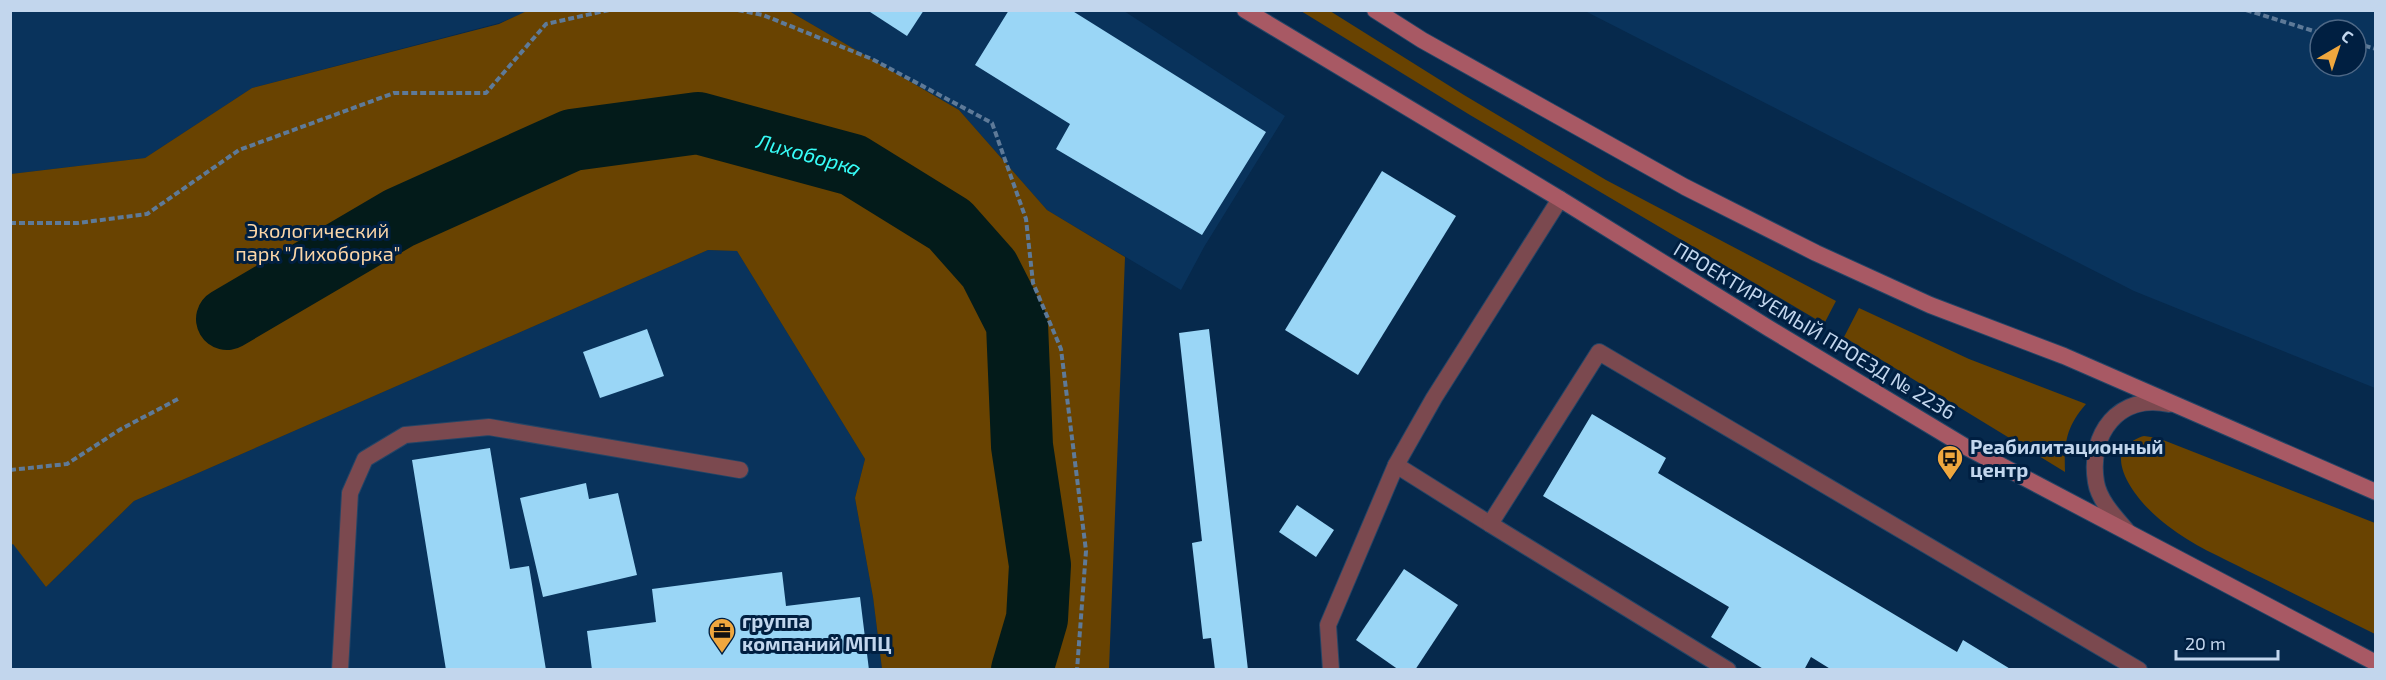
<svg xmlns="http://www.w3.org/2000/svg" width="2386" height="680" font-family="'Exo 2',sans-serif">
<style>
.built{fill:#09335c;fill-rule:evenodd}
.green{fill:#694301}
.lines{fill:none;stroke-linecap:round;stroke-linejoin:round}
.river{stroke:#031b1a;stroke-width:62}
.building{fill:#9ad6f6}
.service-casing{stroke:#244566;stroke-width:18}
.minor-casing{stroke:#244566;stroke-width:18}
.secondary-casing{stroke:#244566;stroke-width:18}
.path{stroke:#5e7a98;stroke-width:4;stroke-dasharray:6 3;stroke-linecap:butt}
.service{stroke:#7b494f;stroke-width:16}
.minor{stroke:#7b494f;stroke-width:16}
.secondary{stroke:#a85964;stroke-width:16}
.labels{text-anchor:middle;dominant-baseline:central;stroke-width:6;stroke-linejoin:round;paint-order:stroke}
.park-label{font-size:20px;fill:#fbd6a8;stroke:#001f41}
.street-label{font-size:20px;fill:#c2d6ed;stroke:#001f41}
.poi-label{font-size:20px;font-weight:bold;fill:#c2d6ed;stroke:#001f41;text-anchor:start}
.water-label{font-size:21px;font-style:italic;fill:#37fcf7;stroke:#001f41}
</style>
<rect width="100%" height="100%" fill="#06294c"/>
<!-- built -->
<g class="built">
<path d="M10,11H529L499,23L252,88L145,158L11,174Z"/>
<path d="M789,11H1124L1285,116L1204,247L1181,290L1047,210L959,110Z"/>
<path d="M1585,11H2375V388L2134,291ZM2320,30H2356V66H2320Z"/>
<path d="M708,250L737,251L865,459L855,498L873,597L882,669H11L10,545L13,543L46,587L134,501Z"/>
</g>
<!-- green -->
<g class="green">
<path d="M529,10L789,11L959,110L1047,210L1125,257L1109,669H882L873,597L855,498L865,459L737,251L708,250L134,501L46,587L13,544L11,545V174L145,158L252,88L499,24Z"/>
<path d="M1301,11H1330L1464,95L1606,180L1836,301L1824,324L1470,115Z"/>
<path d="M1859,308L1969,359L2086,404C2066,427 2064,443 2065,472L1844,337Z"/>
<path d="M2144,436L2158,438L2375,523V634C2333,613 2291,592 2248,571C2221,557 2192,545 2168,526C2150,513 2122,484 2121,460C2121,447 2133,439 2144,436Z"/>
</g>
<g class="lines">
<!-- river -->
<path class="river" id="s1" d="M227,319L399,218L572,140L698,123L853,165L950,225L989,269L1017,324L1022,446L1040,565L1037,619L1022,670"/>
</g>
<!-- building -->
<g class="building">
<path d="M867,10H924L907,36Z"/>
<path d="M1009,10H1071L1266,132L1202,235L1056,149L1070,124L975,65Z"/>
<path d="M1382,171L1456,216L1358,375L1285,330Z"/>
<path d="M647,329L664,376L600,398L583,352Z"/>
<path d="M1209,329L1248,670H1215L1211,638L1203,639L1192,543L1202,541L1179,333Z"/>
<path d="M1592,414L1666,458L1658,473L1957,652L1963,640L2012,670H1832L1811,657L1804,670H1765L1711,637L1729,607L1543,496Z"/>
<path d="M490,448L510,569L529,566L546,670H446L412,460Z"/>
<path d="M586,483L589,499L618,493L637,575L543,597L520,498Z"/>
<path d="M1297,505L1334,530L1316,557L1279,532Z"/>
<path d="M1404,569L1458,605L1415,670H1399L1356,640Z"/>
<path d="M782,572L786,606L860,597L869,670H592L587,631L656,622L652,589Z"/>
</g>
<g class="lines">
<!-- service casing -->
<g class="service-casing">
<g id="service">
<path d="M1396,465L1490,524"/>
<path d="M340,670L350,493L365,459L405,435L489,427L740,470"/>
<path d="M1331,670L1328,625L1396,465L1434,398L1560,199"/>
<path d="M1728,670L1490,524L1599,352L2139,670"/>
</g>
</g>
<!-- minor casing -->
<g class="minor-casing">
<path id="minor" d="M2128,532C2116,518 2099,501 2096,482C2088,434 2119,393 2169,404"/>
</g>
<!-- secondary casing -->
<g class="secondary-casing">
<g id="secondary">
<path d="M1245,10L1560,199L1770,329L1966,447L2376,663"/>
<path d="M1375,10L1422,40L1685,187L1816,253L1930,305L2064,356L2376,492"/>
</g>
</g>
<!-- path -->
<g class="path">
<path d="M738,10L763,15L872,59L992,123L1026,219L1033,283L1061,349L1086,551L1077,670"/>
<path d="M2246,10L2320,33"/>
<path d="M2356,43L2376,49"/>
<path d="M10,223H78L147,214L239,150L394,93H486L546,24L609,10"/>
<path d="M10,470L67,464L121,429L178,399"/>
</g>
<!-- service -->
<use href="#service" class="service"/>
<!-- minor -->
<use href="#minor" class="minor"/>
<!-- secondary -->
<use href="#secondary" class="secondary"/>
</g>
<!-- icons -->
<defs>
<g id="bus-pin" transform="scale(1.35)"><path d="M0 17L-7.5 6A9.5 9.5 0 1 1 7.5 6Z" fill="#efa73e" stroke="#001f41"/><path d="M-5-6H5V4H4V6H2V4H-2V6H-4V4H-5ZM-3.5-4V0h7V-4ZM-3.5 1.2v1.5H-2V1.2ZM2 1.2v1.5H3.5V1.2Z" fill="#111"/></g>
<g id="office-pin" transform="scale(1.35)"><path d="M0 17L-7.5 6A9.5 9.5 0 1 1 7.5 6Z" fill="#efa73e" stroke="#001f41"/><path d="M-6-3h4V-5.5h4V-3h4V5H-6ZM-1-4.5V-3h2v-1.5ZM-6 0V1H6V0Z" fill="#111"/></g>
</defs>
<g fill-rule="evenodd">
<use href="#bus-pin" x="1950" y="458"/>
<use href="#office-pin" x="722" y="631"/>
</g>
<g class="labels">
<!-- park labels -->
<g class="park-label">
<text x="318" y="230">Экологический<tspan x="318" dy="23">парк "Лихоборка"</tspan></text>
</g>
<!-- street labels -->
<g class="street-label">
<text transform="translate(1815 330) rotate(31)">ПРОЕКТИРУЕМЫЙ ПРОЕЗД № 2236</text>
</g>
<!-- poi labels -->
<g class="poi-label">
<text x="1970" y="446">Реабилитационный<tspan x="1970" dy="23">центр</tspan></text>
<text x="742" y="620">группа<tspan x="742" dy="23">компаний МПЦ</tspan></text>
</g>
<!-- water labels -->
<g class="water-label">
<text stroke="none"><textPath href="#s1" startOffset="632">Лихоборка</textPath></text>
</g>
</g>
<!-- border -->
<rect width="2386" height="680" fill="none" stroke="#c2d6ed" stroke-width="24"/>
<!-- north arrow -->
<g transform="translate(2338 48) rotate(39)"><circle r="28" fill="#001f41" stroke="#4e6886" stroke-width="1.5"/>
<path d="M0-4.5L10 22L0 15L-10 22Z" fill="#efa73e"/>
<text y="-9" font-size="16" font-weight="bold" text-anchor="middle" fill="#c2d6ed">С</text>
</g>
<!-- scale -->
<path d="M2176 650v9h102v-9" fill="none" stroke="#c2d6ed" stroke-width="3"/>
<text x="2185" y="650" font-size="18" fill="#c2d6ed" stroke="#001f41" stroke-width="4.5" paint-order="stroke">20 m</text>
</svg>
